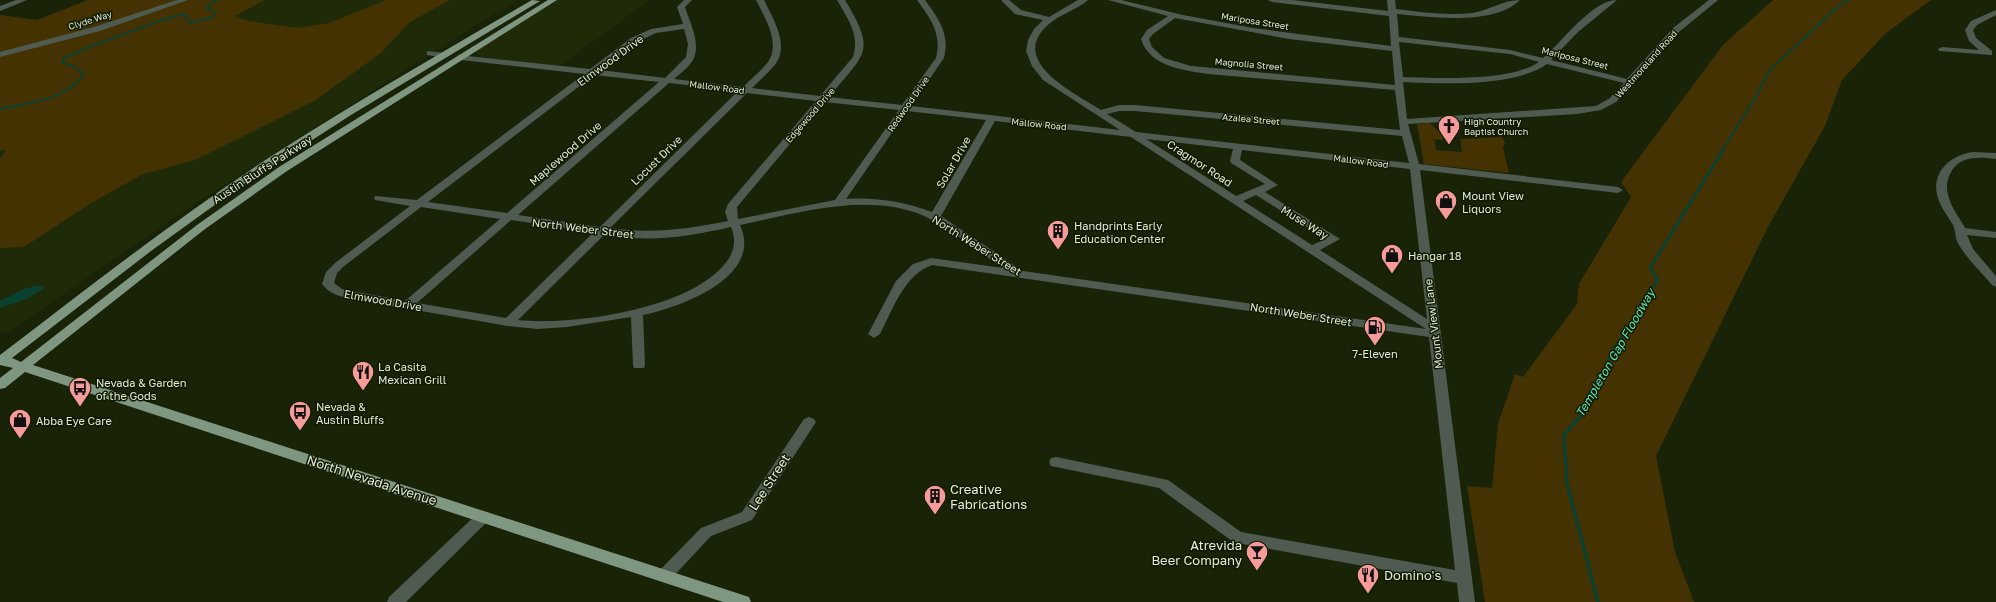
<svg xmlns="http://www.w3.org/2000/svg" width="1996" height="602" font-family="'Golos Text',sans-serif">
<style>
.built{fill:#1f2b08}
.green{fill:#453202}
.water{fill:#0a4131}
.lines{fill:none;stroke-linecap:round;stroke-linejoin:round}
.stream-far2{stroke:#0a4131;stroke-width:2}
.stream-far1{stroke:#0a4131;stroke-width:3}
.stream{stroke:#0a4131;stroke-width:3.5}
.minor{fill:#4f5b50;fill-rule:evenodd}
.major{fill:#7f9781;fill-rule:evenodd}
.labels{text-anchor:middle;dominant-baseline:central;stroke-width:3;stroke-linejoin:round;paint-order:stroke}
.far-street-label{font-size:9px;fill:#e3ebda;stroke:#101a01}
.far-poi-label{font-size:9px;fill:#e3ebda;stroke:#101a01;text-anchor:start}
.street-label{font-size:11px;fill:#e3ebda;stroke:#101a01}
.poi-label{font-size:11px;fill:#e3ebda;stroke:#101a01;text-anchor:start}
.water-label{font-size:12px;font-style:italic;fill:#5fe4ba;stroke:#101a01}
.near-street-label{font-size:13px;fill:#e3ebda;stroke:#101a01}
.near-poi-label{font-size:13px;fill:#e3ebda;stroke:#101a01;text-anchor:start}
</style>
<rect width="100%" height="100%" fill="#192308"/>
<!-- built -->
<g class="built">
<path d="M88,0H518L471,28L182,212L7,333L0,331V15L37,20Z"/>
<path d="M557,0H650L559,66L481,57L476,54V51Z"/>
</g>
<!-- green -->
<g class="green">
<path d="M88,0H264L235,16L248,21L298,28L329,23L386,0H450L410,22L381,53L314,101L195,160L143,174L88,205L24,247L0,248V159L6,150H0V15L37,20Z"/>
<path d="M1773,0H1931L1886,33L1842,80L1825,126L1769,225L1656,456L1675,552L1694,602H1485L1467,486L1492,488L1498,424L1515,374L1523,377L1577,304L1579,284L1631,197L1621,182L1723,45Z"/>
<path d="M1430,123L1442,135L1443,140L1432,139L1435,141L1436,150L1462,152L1460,139L1502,137L1505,143L1503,148L1509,173L1424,164L1417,124Z"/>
</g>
<!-- water -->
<path class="water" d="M38,285L44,288L27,299L0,308V301L24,289Z"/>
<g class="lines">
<!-- stream-far2 -->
<g class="stream-far2">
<path d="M0,109C28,103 67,100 84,74L73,66L63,63V59C84,48 105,41 127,33C146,26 165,17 186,14V18L190,23L213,17L215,12L206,7L217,0"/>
<path d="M1722,151L1758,93L1769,71L1835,9L1848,0"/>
</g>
<!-- stream-far1 -->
<path class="stream-far1" d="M1616,347L1658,279L1650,268L1723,150"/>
<!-- stream -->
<path class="stream" d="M1598,602L1567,484L1564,435L1584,412L1616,346"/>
<!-- minor -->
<g class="minor">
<path d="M16,0H27L0,11V6Z"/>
<path d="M177,0H188L100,31L0,57V52L94,27Z"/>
<path d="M684,0H692L685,7C690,24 704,48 690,64C686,70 679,74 674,79L743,87C751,79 761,71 768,62C781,43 765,18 756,0H764C773,19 791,46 774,66C767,74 759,81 752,88L820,96L853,57C860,35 848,19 837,0H845C877,53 865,53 829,97L902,105L936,58C942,34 931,19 917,0H925C939,19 950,34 944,58L911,106L1120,130L1043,80L1032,66L1026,51L1028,40L1034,29L1043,20L1015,14L1001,0H1009L1021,10L1049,17L1078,0H1088C1077,10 1060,14 1049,24C1006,61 1075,93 1101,110L1119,105H1135L1400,130L1395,90L1208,74C1183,70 1150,67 1141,39L1147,30L1168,16L1108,0H1121L1183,15L1253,28L1391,46L1389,16L1272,2L1268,0H1292L1388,11L1387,0H1395L1396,9C1421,12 1447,16 1473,13C1489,10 1504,0 1520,0C1494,26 1430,17 1397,14L1399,37L1510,50L1543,58C1562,42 1592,0 1617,0L1578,32L1551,60L1627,79L1673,28L1709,0H1718L1679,32L1616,102L1601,110L1577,114L1408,124L1419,164L1618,187L1623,190L1618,193L1420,170L1475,602H1459L1457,583L1237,543L1232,541L1159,488L1056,467L1051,466L1049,462L1051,458L1056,457L1168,480L1241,532L1455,570L1429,337L932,265C904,275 893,309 880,334L874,338L868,334L896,281L913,264L931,258L1003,268C979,252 956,233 932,220C876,189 798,213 740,225C764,277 681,307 643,315L645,365L644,368H634L633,365L631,317L567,327L537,329L508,326L357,300C344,297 331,296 322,284L326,272L335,263L410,206L375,200L374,198L375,196L417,200L584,74L461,60L457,57L458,55L590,69L631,38L651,29L683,24L677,7ZM1175,18L1289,39L1392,51L1395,85L1191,66L1164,58L1152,47L1149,39L1153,34ZM684,29L688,44L686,57L665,78L600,70L637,42L656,33ZM1399,42L1510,54L1539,62C1510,82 1437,78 1403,77ZM1547,64L1624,83L1610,98L1596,106L1407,119L1403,82C1441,84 1516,87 1547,64ZM594,75L659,82L507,213L428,202ZM669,83L738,91L600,227L518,215ZM747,93L816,101L728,204L725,212L728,221C689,229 650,234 610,228ZM825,102L899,110L835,200L738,219L737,207ZM907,111L986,120L932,212C905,202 876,197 846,199ZM1119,111H1135L1402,136L1409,163L1136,132L1107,114ZM995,121L1131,137L1426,329L1023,271L941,216ZM1146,139L1233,149L1230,161L1231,163L1265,184L1236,196ZM1242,150L1410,169L1427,319L1320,250L1340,239L1265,192L1278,185L1240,160ZM1256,195L1326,239L1312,245L1243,201ZM421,207L500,219L405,301L342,289L334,283L337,273L343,267ZM511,220L594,232L506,318L417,303ZM731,227C737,242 734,254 723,266C686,309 573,326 518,320L605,234C615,235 625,238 635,238C667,240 700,234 731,227Z"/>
<path d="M1996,10V15L1977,25L1973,30L1976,38L1992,51V55L1939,51L1938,49L1942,47L1979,50L1969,41L1965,30L1971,21Z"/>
<path d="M427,51L446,53L450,55C445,59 434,56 427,55Z"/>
<path d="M1973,152L1996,153V159C1978,157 1959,155 1950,174C1946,183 1946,189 1949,198C1952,209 1960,218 1965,228L1996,232V238L1967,235L1973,249L1996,276V287L1992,285C1981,272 1968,260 1959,245C1955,239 1956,232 1953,225C1948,216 1941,208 1938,198C1930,173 1950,155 1973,152Z"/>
<path d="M809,417L814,419L816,422L752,520L711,536L670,580L664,582L658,580L656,576L658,572L701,528L742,512L804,419Z"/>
<path d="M483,511L488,513L491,517L488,521L406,602H387L389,597L478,513Z"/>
</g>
<!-- major -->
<path class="major" d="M532,0L540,1L351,115L241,186L151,251L12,358L21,362L197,225L279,167L548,0H557L287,171L205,229L33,365L743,595L749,597L751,602H723L25,372L5,388L0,389V378L13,368L0,365V355C89,287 177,218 270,157C356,102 444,51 532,0Z"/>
</g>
<!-- icons -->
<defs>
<g id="church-pin" transform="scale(1.15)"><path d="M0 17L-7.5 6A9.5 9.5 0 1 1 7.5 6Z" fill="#f59b99" stroke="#101a01"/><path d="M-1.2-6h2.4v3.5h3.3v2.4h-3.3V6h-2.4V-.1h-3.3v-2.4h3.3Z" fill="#111"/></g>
<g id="shop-pin" transform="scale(1.15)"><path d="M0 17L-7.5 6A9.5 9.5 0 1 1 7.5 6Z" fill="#f59b99" stroke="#101a01"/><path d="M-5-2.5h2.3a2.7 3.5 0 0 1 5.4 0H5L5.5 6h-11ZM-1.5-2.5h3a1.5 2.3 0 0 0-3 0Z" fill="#111"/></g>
<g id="building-pin" transform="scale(1.15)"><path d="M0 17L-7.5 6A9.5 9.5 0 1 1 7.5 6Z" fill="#f59b99" stroke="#101a01"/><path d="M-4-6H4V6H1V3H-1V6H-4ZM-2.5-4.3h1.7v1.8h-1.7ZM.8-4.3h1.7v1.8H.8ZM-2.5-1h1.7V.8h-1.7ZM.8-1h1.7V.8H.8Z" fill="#111"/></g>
<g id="fuel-pin" transform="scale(1.15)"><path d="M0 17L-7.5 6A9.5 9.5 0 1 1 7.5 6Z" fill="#f59b99" stroke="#101a01"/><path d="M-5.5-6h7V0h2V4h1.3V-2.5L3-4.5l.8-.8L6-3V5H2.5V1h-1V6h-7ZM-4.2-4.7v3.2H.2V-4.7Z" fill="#111"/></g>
<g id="restaurant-pin" transform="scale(1.15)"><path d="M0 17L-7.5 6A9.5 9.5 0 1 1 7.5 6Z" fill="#f59b99" stroke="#101a01"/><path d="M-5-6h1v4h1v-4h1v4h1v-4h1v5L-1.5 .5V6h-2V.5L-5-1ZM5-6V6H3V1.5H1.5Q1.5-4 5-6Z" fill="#111"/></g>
<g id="bus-pin" transform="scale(1.15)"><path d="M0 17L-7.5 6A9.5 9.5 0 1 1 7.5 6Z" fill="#f59b99" stroke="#101a01"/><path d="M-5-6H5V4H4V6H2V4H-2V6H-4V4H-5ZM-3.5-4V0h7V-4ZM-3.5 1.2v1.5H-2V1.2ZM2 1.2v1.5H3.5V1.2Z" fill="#111"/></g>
<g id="bar-pin" transform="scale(1.15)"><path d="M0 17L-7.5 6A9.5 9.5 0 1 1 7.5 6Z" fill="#f59b99" stroke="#101a01"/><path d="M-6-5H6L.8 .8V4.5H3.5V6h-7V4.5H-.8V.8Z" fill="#111"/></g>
</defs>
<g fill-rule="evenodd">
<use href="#church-pin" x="1449" y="126"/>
<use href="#shop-pin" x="1446" y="201"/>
<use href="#building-pin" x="1058" y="231"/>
<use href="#shop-pin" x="1392" y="255"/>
<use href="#fuel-pin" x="1375" y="327"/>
<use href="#restaurant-pin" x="363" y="372"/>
<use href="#bus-pin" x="80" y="388"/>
<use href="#bus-pin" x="300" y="412"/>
<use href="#shop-pin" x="20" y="420"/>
<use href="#building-pin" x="935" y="496"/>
<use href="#bar-pin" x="1257" y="552"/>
<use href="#restaurant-pin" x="1368" y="575"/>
</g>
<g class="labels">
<!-- far-street labels -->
<g class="far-street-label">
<text transform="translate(90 20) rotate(-17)">Clyde Way</text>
<text transform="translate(1255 21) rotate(9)">Mariposa Street</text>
<text transform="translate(1575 58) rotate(14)">Mariposa Street</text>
<text transform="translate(1249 64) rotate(5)">Magnolia Street</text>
<text transform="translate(1646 64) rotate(-48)">Westmoreland Road</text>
<text transform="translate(717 87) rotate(7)">Mallow Road</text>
<text transform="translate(908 104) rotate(-55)">Redwood Drive</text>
<text transform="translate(810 115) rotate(-49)">Edgewood Drive</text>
<text transform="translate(1251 119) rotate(5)">Azalea Street</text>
<text transform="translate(1039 124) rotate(6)">Mallow Road</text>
<text transform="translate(1361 161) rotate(7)">Mallow Road</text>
</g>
<!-- far-poi labels -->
<g class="far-poi-label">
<text x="1464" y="121">High Country<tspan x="1464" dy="10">Baptist Church</tspan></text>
</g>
<!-- street labels -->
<g class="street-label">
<text transform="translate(610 60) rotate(-36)">Elmwood Drive</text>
<text transform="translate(565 153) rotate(-41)">Maplewood Drive</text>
<text transform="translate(656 160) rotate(-44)">Locust Drive</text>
<text transform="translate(953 162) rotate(-60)">Solar Drive</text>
<text transform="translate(1200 163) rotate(33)">Cragmor Road</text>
<text transform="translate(262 169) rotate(-33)">Austin Bluffs Parkway</text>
<text transform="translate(1305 222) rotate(32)">Muse Way</text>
<text transform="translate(583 228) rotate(7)">North Weber Street</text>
<text transform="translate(977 245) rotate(32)">North Weber Street</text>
<text transform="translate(383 300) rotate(10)">Elmwood Drive</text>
<text transform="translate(1301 314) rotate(9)">North Weber Street</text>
<text transform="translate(1433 324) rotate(-97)">Mount View Lane</text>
</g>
<!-- poi labels -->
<g class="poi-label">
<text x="1462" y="195">Mount View<tspan x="1462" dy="13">Liquors</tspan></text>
<text x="1074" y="225">Handprints Early<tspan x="1074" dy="13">Education Center</tspan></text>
<text x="1408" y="255">Hangar 18</text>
<text x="1375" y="353" text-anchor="middle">7-Eleven</text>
<text x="378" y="366">La Casita<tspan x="378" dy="13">Mexican Grill</tspan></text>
<text x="96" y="382">Nevada &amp; Garden<tspan x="96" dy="13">of the Gods</tspan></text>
<text x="316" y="406">Nevada &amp;<tspan x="316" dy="13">Austin Bluffs</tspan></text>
<text x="36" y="420">Abba Eye Care</text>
</g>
<!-- water labels -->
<g class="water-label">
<text transform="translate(1615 353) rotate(-60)">Templeton Gap Floodway</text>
</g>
<!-- near-street labels -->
<g class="near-street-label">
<text transform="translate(372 480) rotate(18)">North Nevada Avenue</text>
<text transform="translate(769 482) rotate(-57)">Lee Street</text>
</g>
<!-- near-poi labels -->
<g class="near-poi-label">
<text x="950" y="489">Creative<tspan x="950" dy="15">Fabrications</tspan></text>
<text x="1242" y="545" text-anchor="end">Atrevida<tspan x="1242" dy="15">Beer Company</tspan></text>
<text x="1384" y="575">Domino's</text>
</g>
</g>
</svg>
